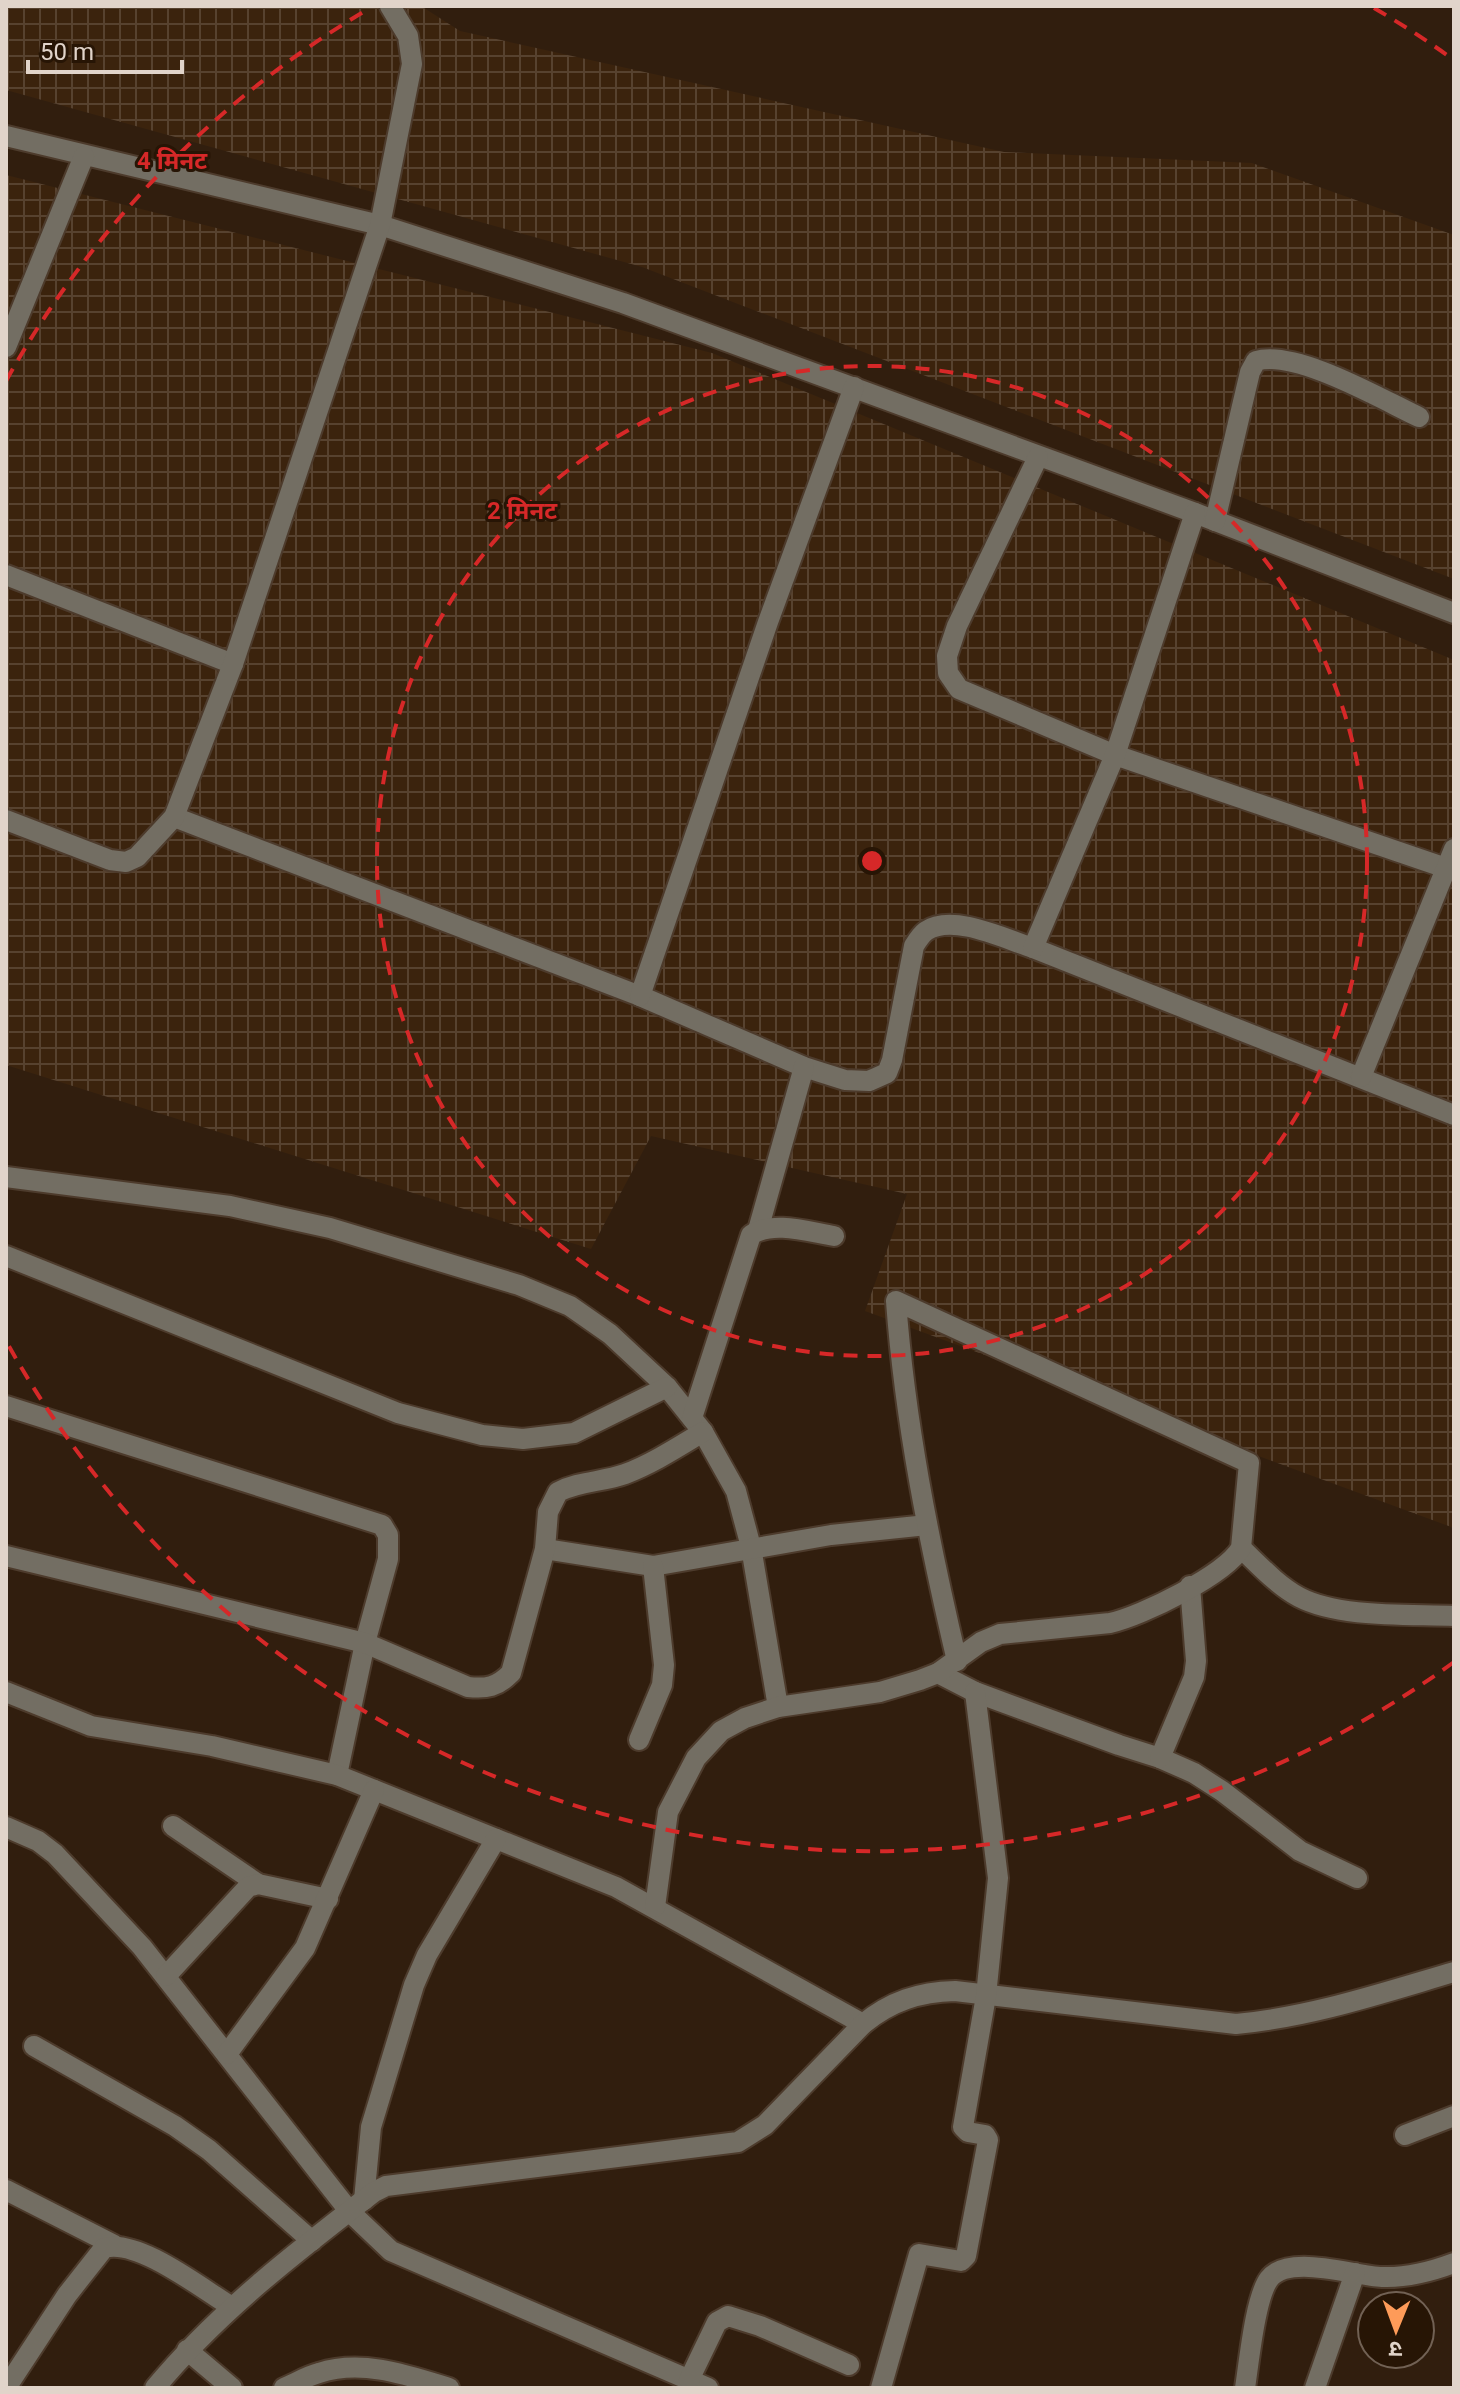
<svg xmlns="http://www.w3.org/2000/svg" width="1460" height="2394" font-family="Roboto,'Noto Sans Devanagari',sans-serif">
<style>
.industrial{fill:url(#industrial-grid)}
.lines{fill:none;stroke-linecap:round;stroke-linejoin:round}
.minor-casing{stroke:#4d3b2c;stroke-width:24}
.minor{stroke:#736e63;stroke-width:20}
.ring{fill:none;stroke:#d62828;stroke-width:4;stroke-dasharray:14 10}
.centre{fill:#d62828;stroke:#271505;stroke-width:4}
.ring-label{font-size:24px;text-anchor:middle;font-weight:bold;fill:#d62828;stroke:#271505;stroke-width:6;stroke-linejoin:round;paint-order:stroke}
</style>
<defs>
<pattern id="industrial-grid" width="8" height="8" patternUnits="userSpaceOnUse" patternTransform="scale(2)"><rect width="8" height="8" fill="#3b230d"/><path d="M0 4h8M4 0v8" fill="none" stroke="#57422f"/></pattern>
</defs>
<rect width="100%" height="100%" fill="#311e0e"/>
<!-- industrial -->
<g class="industrial">
<path d="M6,6H421L460,31L1004,152L1252,163L1454,235V579L642,267L6,90Z"/>
<path d="M6,175L712,353L1454,660V1528L865,1311L907,1194L651,1136L591,1249L6,1065Z"/>
</g>
<g class="lines">
<!-- minor casing -->
<g class="minor-casing">
<g id="minor">
<path d="M6,136L380,225L623,303L1195,513L1454,613"/>
<path d="M6,347L84,156"/>
<path d="M1038,457L957,626L947,656L948,673L959,689L1115,755L1446,868"/>
<path d="M1215,521L1250,372L1256,361C1295,349 1381,399 1419,417"/>
<path d="M6,575L233,664"/>
<path d="M174,817L640,996L804,1067L845,1080L869,1081L887,1073L892,1060L914,946C917,941 922,934 926,931C953,913 1005,939 1033,948L1454,1115"/>
<path d="M6,820L110,860L126,862L137,857L174,817L233,664L380,225L412,64L408,36L390,6"/>
<path d="M1033,948L1115,755L1195,513"/>
<path d="M640,996L768,622L854,387"/>
<path d="M1361,1077L1454,849"/>
<path d="M6,1177L230,1206L330,1228L519,1285L570,1306L610,1334L667,1387L703,1432L736,1491L751,1547L778,1707"/>
<path d="M758,1230L804,1067"/>
<path d="M6,1256L398,1413L482,1435L523,1439L574,1433L667,1387"/>
<path d="M6,1406L382,1525L388,1535V1559L365,1643L337,1775"/>
<path d="M692,1418L751,1235C773,1220 809,1232 834,1236"/>
<path d="M1241,1548C1259,1565 1277,1585 1299,1597C1339,1618 1408,1614 1454,1616"/>
<path d="M545,1549L653,1566L831,1535L927,1525"/>
<path d="M6,1556L365,1643L468,1687C487,1689 497,1687 511,1673L545,1549L548,1512L558,1492C579,1481 603,1482 625,1474C652,1464 678,1447 703,1432"/>
<path d="M938,1673L975,1692L1119,1745L1160,1758L1194,1773L1222,1791L1300,1851L1357,1878"/>
<path d="M6,1692L91,1726L212,1746L337,1775L616,1887L863,2024"/>
<path d="M639,1740L662,1685L664,1665L653,1566"/>
<path d="M1160,1758L1194,1677L1196,1661L1190,1586"/>
<path d="M173,1826L258,1884"/>
<path d="M6,1827L38,1841L55,1854L142,1947L350,2212L391,2251L708,2388"/>
<path d="M655,1907L668,1812L696,1758L721,1731L745,1718L778,1707L880,1692L920,1680L938,1673L981,1642L1000,1634L1110,1623C1142,1616 1225,1575 1241,1548L1249,1463L896,1301C905,1423 929,1542 957,1661"/>
<path d="M166,1976L248,1887L258,1884L328,1899"/>
<path d="M34,2046L175,2126L209,2150L312,2241"/>
<path d="M227,2054L305,1948L374,1790"/>
<path d="M1405,2135L1454,2116"/>
<path d="M6,2190L114,2245"/>
<path d="M364,2200L371,2127L414,1985L427,1955L496,1839"/>
<path d="M187,2350L232,2388"/>
<path d="M689,2380L717,2322L728,2316L760,2326L849,2365"/>
<path d="M6,2388L67,2295L104,2248C138,2238 202,2289 232,2307"/>
<path d="M155,2388C218,2312 296,2252 374,2192L386,2186L738,2142L765,2125L863,2024C891,2001 919,1992 955,1991L1236,2024C1311,2017 1382,1993 1454,1972"/>
<path d="M284,2388C296,2383 307,2376 319,2373C362,2359 407,2375 449,2388"/>
<path d="M881,2388L919,2254L961,2261L966,2256L988,2140L985,2135L968,2132L963,2127L986,1996L998,1878L975,1692"/>
<path d="M1245,2388C1249,2363 1255,2298 1269,2279C1288,2253 1354,2276 1382,2277C1407,2278 1430,2272 1454,2263"/>
<path d="M1315,2388L1355,2273"/>
</g>
</g>
<!-- minor -->
<use href="#minor" class="minor"/>
</g>
<!-- distance rings -->
<g class="ring">
<circle cx="872" cy="861" r="495"/>
<path d="M1454 1662A990 990 0 0 1 6 1341M6 381A990 990 0 0 1 370 8M1374 8A990 990 0 0 1 1454 60"/>
</g>
<circle cx="872" cy="861" r="12" class="centre"/>
<g class="ring-label">
<text x="172" y="169">4 मिनट</text>
<text x="522" y="519">2 मिनट</text>
</g>
<!-- border -->
<rect width="1460" height="2394" fill="none" stroke="#e1d4ca" stroke-width="16"/>
<!-- north arrow -->
<g transform="translate(1396 2330) rotate(181)"><circle r="38" fill="#271505" stroke="#716154" stroke-width="2"/>
<path d="M0-6L14 30L0 20L-14 30Z" fill="#fe9b59"/>
<text y="-12" font-size="22" font-weight="bold" text-anchor="middle" fill="#e1d4ca">उ</text>
</g>
<!-- scale -->
<path d="M28 60v12h154v-12" fill="none" stroke="#e1d4ca" stroke-width="4"/>
<text x="40" y="60" font-size="24" fill="#e1d4ca" stroke="#271505" stroke-width="6" paint-order="stroke">50 m</text>
</svg>
